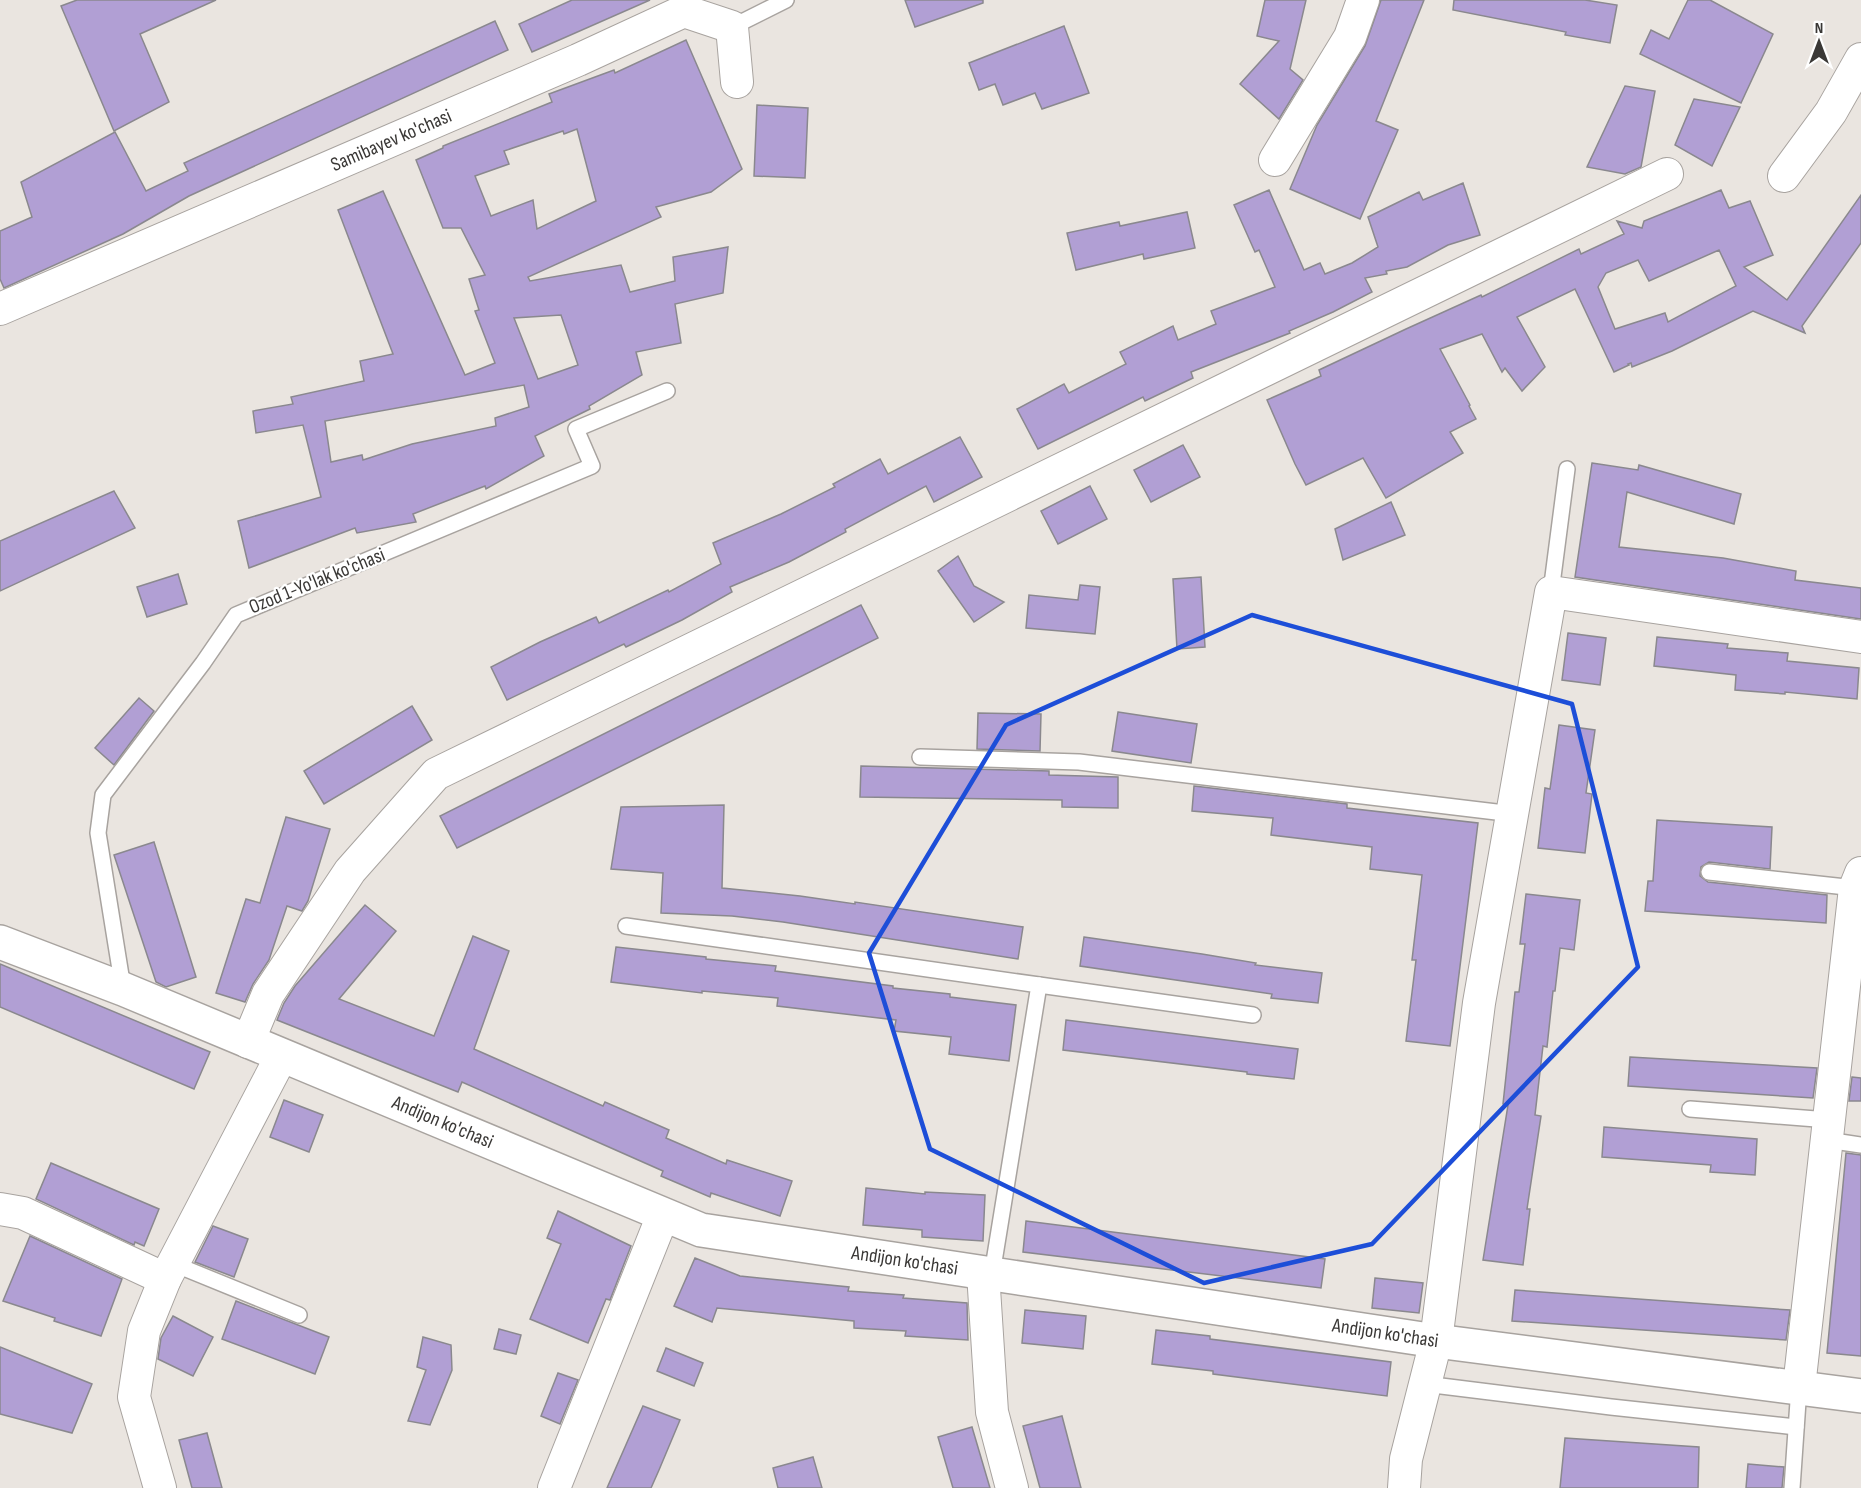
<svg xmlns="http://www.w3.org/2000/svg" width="1861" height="1488" font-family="'Sofia Sans Condensed',sans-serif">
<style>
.building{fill:#b19fd4;stroke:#8a888e;stroke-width:1.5;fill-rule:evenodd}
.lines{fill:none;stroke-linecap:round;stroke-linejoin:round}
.service-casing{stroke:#a8a39f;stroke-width:18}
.minor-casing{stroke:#a8a39f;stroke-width:34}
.tertiary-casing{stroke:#a8a39f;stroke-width:36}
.service{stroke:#fff;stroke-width:15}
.minor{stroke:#fff;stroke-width:32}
.tertiary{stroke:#fff;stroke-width:33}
.marked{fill:none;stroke:#1d4ed8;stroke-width:4.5;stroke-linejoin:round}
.labels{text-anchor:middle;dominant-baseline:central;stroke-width:4.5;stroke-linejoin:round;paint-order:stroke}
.street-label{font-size:20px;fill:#3a3836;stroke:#fff}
</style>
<rect width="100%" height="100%" fill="#eae5e0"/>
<!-- building -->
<g class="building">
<path d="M77,0H216L140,34L169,102L114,131L61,6Z"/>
<path d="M572,0H650L532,52L519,24Z"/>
<path d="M905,0H983V3L915,27Z"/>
<path d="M1265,0H1306L1290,69L1303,80L1279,119L1240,84L1279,41L1257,36Z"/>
<path d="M1381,0H1424L1376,121L1398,130L1360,219L1290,189L1317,125L1365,46Z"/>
<path d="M1454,0H1585L1617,5L1610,43L1565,35L1566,32L1453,10Z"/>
<path d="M1688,0H1710L1773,34L1741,103L1640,54L1651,30L1669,39Z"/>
<path d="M495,21L508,50L189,196L123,234L4,288L0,279V231L32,217L21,182L115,132L146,191L188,171L184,163Z"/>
<path d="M1064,26L1089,93L1042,109L1035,93L1003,105L995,84L979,90L969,63Z"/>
<path d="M686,40L742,169L711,192L656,207L661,217L528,277L530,281L621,265L630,292L675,281L673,257L728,247L723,293L675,304L681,343L636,352L642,375L589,406L590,409L535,436L544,456L486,489L485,486L413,514L416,522L357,533L355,528L249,568L238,521L321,497L303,425L256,433L253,411L293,404L291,397L364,381L360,361L393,354L338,210L383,191L465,375L495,363L475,311L479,310L469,279L485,275L461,228H443L416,160L443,148V146L552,102L549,94L614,70L615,73ZM577,129L596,201L537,229L533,200L491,216L475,176L509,164L504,151L563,131L564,134ZM561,315L578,365L538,379L514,318ZM524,385L529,407L495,418L496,426L412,444L363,460L362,455L331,462L325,421Z"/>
<path d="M1625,86L1655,91L1641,167L1625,174L1587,167Z"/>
<path d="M1694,99L1740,107L1712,166L1675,145Z"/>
<path d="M757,105L808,108L805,178L754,176Z"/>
<path d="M1463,183L1480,235L1448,245L1407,267L1386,271L1387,274L1365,278L1372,292L1333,312L1289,331L1290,333L1191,372L1193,378L1145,401L1143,397L1038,449L1017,409L1064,384L1069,393L1126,364L1120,352L1173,326L1178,340L1216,324L1211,311L1275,287L1259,250L1255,252L1234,205L1269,190L1304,270L1320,263L1325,274L1352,263L1378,247L1368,217L1419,192L1423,200Z"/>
<path d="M1721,190L1729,208L1750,201L1773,255L1744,267L1787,300L1861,195V243L1802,326L1805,333L1753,311L1672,351L1632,367L1631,363L1628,364L1629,365L1614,372L1575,289L1517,317L1545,367L1522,391L1505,368L1502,372L1482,334L1440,349L1470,405L1469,406L1476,419L1450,432L1463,453L1386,498L1363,458L1306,485L1295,464L1267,400L1321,376L1319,370L1406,329L1481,295L1482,297L1579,249L1581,254L1624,234L1617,221L1642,228L1644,221ZM1719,250L1736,286L1668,322L1665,313L1615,329L1598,287L1606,273L1638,260L1649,281Z"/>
<path d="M1187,212L1195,248L1144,259L1143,254L1076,270L1067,233L1119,222L1120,226Z"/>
<path d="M960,437L982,477L934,502L926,486L845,529L846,532L789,562L730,587L732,592L682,620L626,647L624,644L507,700L491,667L540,642L596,617L599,623L668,590L669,592L721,564L713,543L781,514L835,487L833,484L880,459L888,474Z"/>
<path d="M1183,445L1200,477L1151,502L1134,470Z"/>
<path d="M1592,463L1638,470L1639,465L1741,494L1734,524L1627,492L1619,547L1723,558L1796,571L1795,580L1861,588V619L1575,577Z"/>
<path d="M1090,486L1107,519L1058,544L1041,511Z"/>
<path d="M114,491L135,528L0,591V541Z"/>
<path d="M1391,502L1405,535L1343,560L1335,529Z"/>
<path d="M958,556L974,586L1004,602L974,622L938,571Z"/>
<path d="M178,574L187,604L147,617L137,587Z"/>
<path d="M1201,577L1205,647L1177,649L1173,579Z"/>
<path d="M1080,585L1100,587L1095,634L1026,628L1029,595L1078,600Z"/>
<path d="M861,605L878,638L457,848L440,816Z"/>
<path d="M1568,633L1606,638L1600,685L1562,680Z"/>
<path d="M1657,637L1728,644L1727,648L1788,653L1787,661L1859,668L1857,699L1785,692V694L1735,690L1736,675L1654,666Z"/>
<path d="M139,698L154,711L114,765L95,748Z"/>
<path d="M412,706L432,740L324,804L304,771Z"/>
<path d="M1118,712L1197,724L1191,763L1112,751Z"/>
<path d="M978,713L1041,714L1040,751L977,749Z"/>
<path d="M1559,725L1595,730L1586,793L1592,794L1585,853L1538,848L1545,788L1550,789Z"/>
<path d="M861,766L1049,771V775L1118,777V808L1062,807V800L860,797Z"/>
<path d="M1194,786L1347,804V808L1478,823L1450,1046L1406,1041L1416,960H1412L1422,875L1370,869L1372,847L1271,835L1273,818L1192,811Z"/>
<path d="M724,805L722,888L800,896L855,904V902L1023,927L1018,959L783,922L732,916L661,913L663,873L611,869L621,807Z"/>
<path d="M286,817L330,829L308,901L302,911L287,906L269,960L253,984L245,1002L216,993L246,899L260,903Z"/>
<path d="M1657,820L1772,827L1770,869L1709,862L1701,867L1700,876L1708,882L1827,895L1826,923L1645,911L1648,881H1653Z"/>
<path d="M154,842L196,977L166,987L156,982L114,855Z"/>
<path d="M1526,894L1580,900L1574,950L1560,948L1555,991H1553L1547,1047L1543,1046L1535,1115L1541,1116L1527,1209H1530L1523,1265L1483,1260L1508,1105L1503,1104L1515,992H1519L1525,944H1520Z"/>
<path d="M365,905L396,931L339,999L434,1036L473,936L509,951L474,1049L603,1106L605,1102L669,1130L666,1138L726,1164L727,1160L792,1181L780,1216L711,1193L710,1197L661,1176L663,1171L462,1082L458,1092L277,1020L284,1003L295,986Z"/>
<path d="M1084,937L1202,954L1256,963L1255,965L1322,973L1318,1003L1271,998L1272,994L1080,966Z"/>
<path d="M616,947L706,957V959L776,966L775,971L893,986V988L950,994V997L1016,1005L1009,1061L949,1054L951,1037L894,1031L896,1020L777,1006L778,998L702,991V993L611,982Z"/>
<path d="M0,964L210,1052L194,1089L0,1007Z"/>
<path d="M1066,1020L1298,1049L1294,1079L1247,1074V1072L1063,1050Z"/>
<path d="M1630,1057L1817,1068L1813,1098L1628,1086Z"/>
<path d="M1852,1077L1861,1078V1101H1849Z"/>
<path d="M284,1100L323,1115L309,1152L270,1137Z"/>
<path d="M1604,1127L1757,1139L1755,1175L1710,1172L1711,1165L1602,1157Z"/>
<path d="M1846,1153L1861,1155V1356L1827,1353Z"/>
<path d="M51,1163L159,1209L144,1246L135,1242L134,1245L36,1199Z"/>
<path d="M866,1188L925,1194V1192L985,1195L983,1241L922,1237V1230L863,1225Z"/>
<path d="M558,1211L631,1246L610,1300L606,1299L588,1343L530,1319L561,1244L547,1238Z"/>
<path d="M1026,1221L1325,1259L1321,1288L1023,1252Z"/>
<path d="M213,1226L248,1239L234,1277L195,1262Z"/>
<path d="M30,1236L122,1279L101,1336L54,1321L55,1318L3,1301Z"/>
<path d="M695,1258L740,1276L849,1287L848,1291L904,1295L903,1298L967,1303L968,1340L905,1336L906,1331L854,1328V1321L717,1308L712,1322L674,1306Z"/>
<path d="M1375,1278L1423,1283L1419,1313L1372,1308Z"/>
<path d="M1515,1290L1790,1310L1786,1340L1512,1321Z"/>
<path d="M236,1301L329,1337L315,1374L222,1339Z"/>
<path d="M1025,1310L1086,1316L1083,1349L1022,1343Z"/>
<path d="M173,1316L213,1337L193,1376L158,1359L161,1338Z"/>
<path d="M499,1329L521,1335L516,1354L494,1349Z"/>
<path d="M1156,1330L1210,1336V1339L1391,1362L1387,1396L1213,1374V1371L1152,1364Z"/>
<path d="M423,1337L451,1345L452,1370L430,1425L408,1421L426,1370L417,1367Z"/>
<path d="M0,1347L92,1384L72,1433L0,1414Z"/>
<path d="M666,1348L703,1363L694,1386L657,1371Z"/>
<path d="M558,1373L578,1380L560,1424L541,1416Z"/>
<path d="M643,1406L680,1420L659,1470L651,1488H607Z"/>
<path d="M1062,1416L1081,1488H1040L1023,1426Z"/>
<path d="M972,1427L990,1488H953L938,1437Z"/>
<path d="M207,1433L222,1488H192L179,1440Z"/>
<path d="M1565,1438L1699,1447L1698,1488H1560Z"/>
<path d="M813,1457L822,1488H778L773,1468Z"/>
<path d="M1748,1464L1784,1467L1782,1488H1746Z"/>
</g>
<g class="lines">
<!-- service casing -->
<g class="service-casing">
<g id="service">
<path d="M732,27L786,0"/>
<path d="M1551,592L1567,469"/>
<path d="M920,757L1079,762L1513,814"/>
<path d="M1709,872L1855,888"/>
<path d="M626,926L1039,985L992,1274"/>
<path d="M1039,985L1253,1015"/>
<path d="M123,988L98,833L103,795L203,663L236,615L592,466L576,429L667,391"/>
<path d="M1690,1109L1829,1120"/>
<path d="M1827,1140L1861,1145"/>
<path d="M174,1264L299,1315"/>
<path d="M1425,1384L1611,1407L1796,1427"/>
<path d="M1792,1488L1799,1387"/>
</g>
</g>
<!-- minor casing -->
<g class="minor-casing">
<g id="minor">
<path d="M1275,160L1350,37L1363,0"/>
<path d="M1784,176L1831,112L1861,59"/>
<path id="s1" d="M0,309L578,60L684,11L732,27L737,82"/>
<path d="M248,1042L268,994L350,871L436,774L1667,174"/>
<path d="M0,1209L23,1213L165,1279"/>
<path d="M983,1273L992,1412L1012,1488"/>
<path d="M1799,1387L1855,888L1861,873"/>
<path d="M160,1488L134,1397L144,1331L165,1279L281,1057"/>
<path d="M554,1488L663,1215"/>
<path d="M1404,1488L1406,1459L1436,1341L1479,1003L1551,592L1861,637"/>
</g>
</g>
<!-- tertiary casing -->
<g class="tertiary-casing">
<g id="tertiary">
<path id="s2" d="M0,942L123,989L701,1230L1436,1341L1861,1396"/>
</g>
</g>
<!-- service -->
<use href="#service" class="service"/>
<!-- minor -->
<use href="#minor" class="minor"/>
<!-- tertiary -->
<use href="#tertiary" class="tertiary"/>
</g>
<!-- marked area -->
<path class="marked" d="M1252,615L1572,704L1638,967L1372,1244L1204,1283L930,1149L869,953L1006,725Z"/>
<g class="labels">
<!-- street labels -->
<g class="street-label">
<text stroke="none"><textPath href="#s1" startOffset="426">Samibayev ko'chasi</textPath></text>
<text transform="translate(317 581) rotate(-22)">Ozod 1-Yo'lak ko'chasi</text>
<text stroke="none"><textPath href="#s2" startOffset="478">Andijon ko'chasi</textPath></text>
<text stroke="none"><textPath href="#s2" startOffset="964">Andijon ko'chasi</textPath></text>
<text stroke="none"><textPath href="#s2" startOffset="1450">Andijon ko'chasi</textPath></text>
</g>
</g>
<!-- north arrow -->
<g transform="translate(1819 42)" stroke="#ffffff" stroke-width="4.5" paint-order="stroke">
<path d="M0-4.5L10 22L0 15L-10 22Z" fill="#3a3836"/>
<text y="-9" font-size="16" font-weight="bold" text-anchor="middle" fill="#3a3836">N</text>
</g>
</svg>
